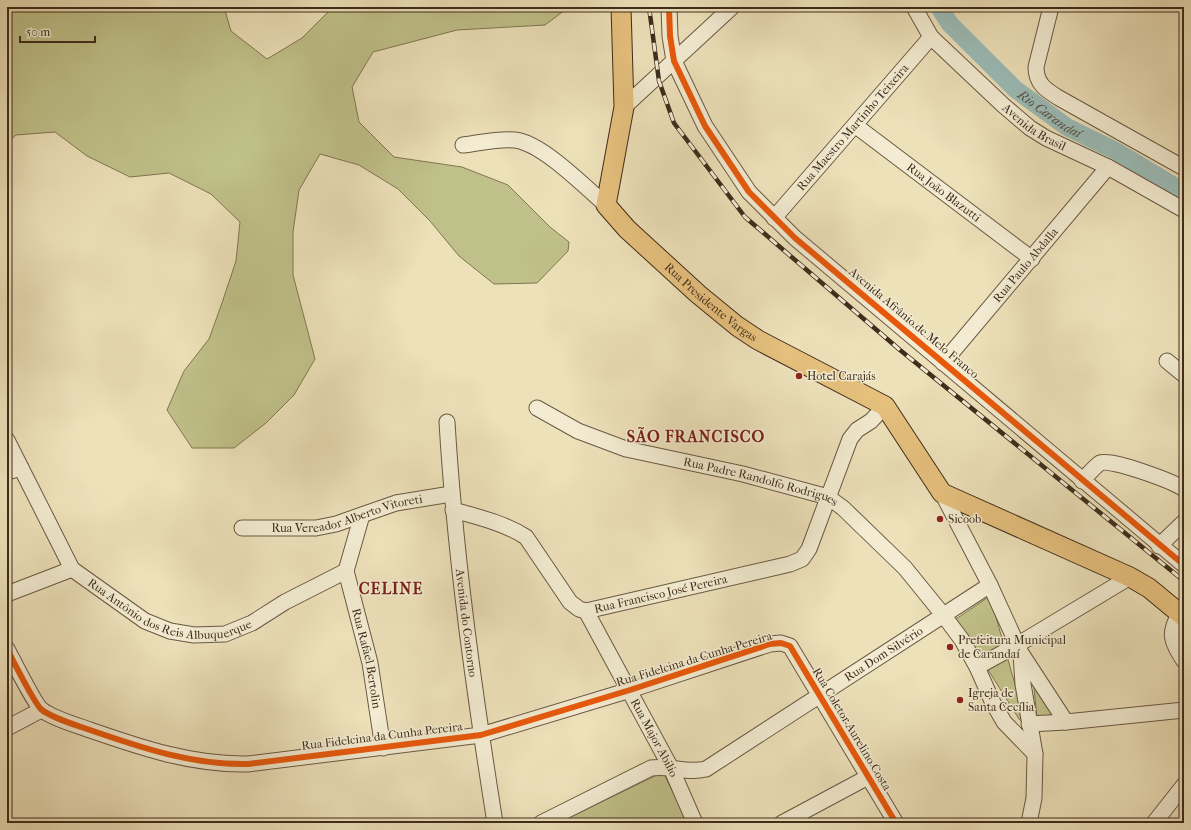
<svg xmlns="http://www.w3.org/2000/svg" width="1191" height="830" font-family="'IM FELL French Canon',serif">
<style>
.green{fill:#c0c18a;stroke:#807652}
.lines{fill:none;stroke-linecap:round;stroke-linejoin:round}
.river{stroke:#9bbcb8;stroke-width:18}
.minor-casing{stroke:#6a5943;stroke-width:17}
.major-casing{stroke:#3f2c1b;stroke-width:21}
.minor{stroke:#f3ecd2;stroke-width:15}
.major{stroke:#e6c07d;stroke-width:19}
.rail-casing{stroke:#3f2c1b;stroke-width:4.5}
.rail{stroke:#f3ecd2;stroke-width:3;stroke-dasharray:9;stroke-linecap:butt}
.cycleway-casing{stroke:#f3ecd2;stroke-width:8}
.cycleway{stroke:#e8590c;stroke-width:6}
.poi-dot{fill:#8f2418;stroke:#f3ecd2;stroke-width:1.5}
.labels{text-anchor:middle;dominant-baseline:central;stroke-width:3;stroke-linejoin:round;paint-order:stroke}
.street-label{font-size:12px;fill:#3f2c1b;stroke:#f3ecd2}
.poi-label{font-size:12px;fill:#3f2c1b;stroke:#f3ecd2;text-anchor:start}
.water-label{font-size:13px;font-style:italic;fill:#565042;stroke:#f3ecd2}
.district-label{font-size:16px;font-weight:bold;letter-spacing:1px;fill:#7a1f14;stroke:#f3ecd2}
</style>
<rect width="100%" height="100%" fill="#ede1ba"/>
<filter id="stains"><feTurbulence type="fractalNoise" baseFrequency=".005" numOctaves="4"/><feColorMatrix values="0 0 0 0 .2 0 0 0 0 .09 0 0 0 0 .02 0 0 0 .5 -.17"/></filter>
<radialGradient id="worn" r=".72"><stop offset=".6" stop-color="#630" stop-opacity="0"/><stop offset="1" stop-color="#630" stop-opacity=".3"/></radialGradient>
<!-- green -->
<g class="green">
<path d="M7,7H224L231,31L267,59L302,38L333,7H569L545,25L457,30L373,52L352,87L359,122L394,157L462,167L508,185L550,227L569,242L568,251L537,283L494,284L459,256L430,221L398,189L359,165L320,154L299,190L293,232V275L315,359L294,395L266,423L234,448H192L167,410L184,371L209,339L222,303L236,261L240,222L211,194L169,173L130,177L87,156L55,132L16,135L7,143Z"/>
<path d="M990,596L1027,727L1019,719L956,619Z"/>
<path d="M1033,678L1053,715L1037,718Z"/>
<path d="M663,772L688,823H558Z"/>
</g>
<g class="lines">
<!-- river -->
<path class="river" id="s1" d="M939,7L950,24L1015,89L1067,127L1114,150L1184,192"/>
<!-- minor casing -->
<g class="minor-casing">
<g id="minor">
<path d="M669,7L670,36L674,61L705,126L749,192L795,238L1184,565"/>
<path id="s2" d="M914,7L931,37L1003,105L1030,128L1046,138L1108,167L1184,210"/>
<path d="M1051,7L1036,67C1036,84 1046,90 1059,98L1184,168"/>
<path d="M624,107L732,7"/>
<path id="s3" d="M856,126L1032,259"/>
<path d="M463,145C480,143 499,138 515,140C542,143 584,186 606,205"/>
<path id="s4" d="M774,218L931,37"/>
<path d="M1167,361L1184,375"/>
<path id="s5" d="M943,363L1108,167"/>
<path id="s6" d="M537,408L578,431L626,449L743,474L828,497L843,508L905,568L944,616L962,640L977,667L992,701L1004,722L1035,754"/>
<path id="s7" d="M447,422C455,556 474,690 495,823"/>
<path id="s8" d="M7,440L72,569L145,621L170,631L194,635L225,634L252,623L285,602L346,571L362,515"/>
<path d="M7,472L21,468"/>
<path d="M1082,481C1088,475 1094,467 1100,463C1111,458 1174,482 1184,489"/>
<path d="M942,493L990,585L1021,653L1066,722"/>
<path id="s9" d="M453,510C478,517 504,523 526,537L570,602L579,609L586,611L790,564L802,559L809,549L850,439L857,430L871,421L885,406"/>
<path id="s10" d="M242,528H316L336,524L396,503L451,494"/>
<path d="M1159,546L1184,522"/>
<path id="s11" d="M346,571L370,663L383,748"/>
<path d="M7,594L72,569"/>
<path id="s12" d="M586,611L671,768L695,823"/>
<path d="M1180,613C1167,634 1172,642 1184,661"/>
<path d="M7,649C13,660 35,705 42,710C54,719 76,725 90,730C142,748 192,765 248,764L481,735L630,690L770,644L781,643L790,646L896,823"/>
<path d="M1021,654L1023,684L1035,754L1034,798L1029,823"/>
<path d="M977,667L1017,645L1130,577"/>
<path d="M1029,724L1066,722L1184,710"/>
<path d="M7,728L41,710"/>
<path id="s13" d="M541,823L651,768C670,765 687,774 706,769L990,585"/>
<path d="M782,823L868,777"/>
<path d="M1154,823L1184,785"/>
</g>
</g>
<!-- major casing -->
<g class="major-casing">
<g id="major">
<path id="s14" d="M621,7L624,107L606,205L627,229L698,294L737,326L758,340L885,406L942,493L1130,577L1149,588L1184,617"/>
</g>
</g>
<!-- minor -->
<use href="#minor" class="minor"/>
<!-- major -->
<use href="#major" class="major"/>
<!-- rail casing -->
<g class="rail-casing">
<path id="rail" d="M649,7L659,81L674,123L745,217L900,350L1184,581"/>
</g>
<!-- rail -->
<use href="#rail" class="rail"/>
<!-- cycleway casing -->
<g class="cycleway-casing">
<g id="cycleway">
<path d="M669,7L670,36L674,61L705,126L749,192L795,238L1184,565"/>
<path d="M7,649C13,660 35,705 42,710C54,719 76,725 90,730C142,748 192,765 248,764L481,735L630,690L770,644L781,643L790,646L896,823"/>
</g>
</g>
<!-- cycleway -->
<use href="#cycleway" class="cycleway"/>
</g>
<!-- markers -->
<g class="poi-dot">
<circle cx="799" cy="376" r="4"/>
<circle cx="940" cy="519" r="4"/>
<circle cx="950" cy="647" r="4"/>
<circle cx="960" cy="700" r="4"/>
</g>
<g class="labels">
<!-- street labels -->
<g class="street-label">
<text stroke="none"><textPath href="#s2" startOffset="172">Avenida Brasil</textPath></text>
<text stroke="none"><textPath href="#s4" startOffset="120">Rua Maestro Martinho Teixeira</textPath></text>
<text stroke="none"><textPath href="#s3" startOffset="110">Rua João Blazutti</textPath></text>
<text stroke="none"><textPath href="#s5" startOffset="128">Rua Paulo Abdalla</textPath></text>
<text stroke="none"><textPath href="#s14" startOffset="343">Rua Presidente Vargas</textPath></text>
<text transform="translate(914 323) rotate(40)">Avenida Afrânio de Melo Franco</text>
<text stroke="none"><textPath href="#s6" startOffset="237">Rua Padre Randolfo Rodrigues</textPath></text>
<text stroke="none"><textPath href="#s10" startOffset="107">Rua Vereador Alberto Vitoreti</textPath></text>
<text stroke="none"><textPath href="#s9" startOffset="252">Rua Francisco José Pereira</textPath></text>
<text stroke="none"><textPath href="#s8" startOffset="255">Rua Antônio dos Reis Albuquerque</textPath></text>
<text stroke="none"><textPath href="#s7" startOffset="202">Avenida do Contorno</textPath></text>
<text stroke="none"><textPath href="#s13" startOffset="390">Rua Dom Silvério</textPath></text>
<text stroke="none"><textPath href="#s11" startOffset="90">Rua Rafael Bertolin</textPath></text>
<text transform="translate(694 659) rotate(-17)">Rua Fidelcina da Cunha Pereira</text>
<text transform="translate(852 729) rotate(59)">Rua Coletor Aurelino Costa</text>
<text transform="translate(382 736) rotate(-7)">Rua Fidelcina da Cunha Pereira</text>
<text stroke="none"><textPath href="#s12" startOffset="144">Rua Major Abilio</textPath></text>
</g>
<!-- poi labels -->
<g class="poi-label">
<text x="807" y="376">Hotel Carajás</text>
<text x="948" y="519">Sicoob</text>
<text x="958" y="640">Prefeitura Municipal<tspan x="958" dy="14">de Carandaí</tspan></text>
<text x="968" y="693">Igreja de<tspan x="968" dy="14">Santa Cecília</tspan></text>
</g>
<!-- water labels -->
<g class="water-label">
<text stroke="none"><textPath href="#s1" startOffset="155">Rio Carandaí</textPath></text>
</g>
<!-- district labels -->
<g class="district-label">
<text x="696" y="436">SÃO FRANCISCO</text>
<text x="391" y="588">CELINE</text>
</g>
</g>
<!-- margin -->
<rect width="1191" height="830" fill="none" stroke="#ede1ba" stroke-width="24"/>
<rect x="8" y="8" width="1175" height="814" fill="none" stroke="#3f2c1b" stroke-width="2"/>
<rect x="12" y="12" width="1167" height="806" fill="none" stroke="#3f2c1b"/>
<!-- scale -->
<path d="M20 36v6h75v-6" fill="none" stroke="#3f2c1b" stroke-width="2"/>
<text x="26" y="36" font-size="12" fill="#3f2c1b" stroke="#f3ecd2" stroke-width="3" paint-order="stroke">50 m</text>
<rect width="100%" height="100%" filter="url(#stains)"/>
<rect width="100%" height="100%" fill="url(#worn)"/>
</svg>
